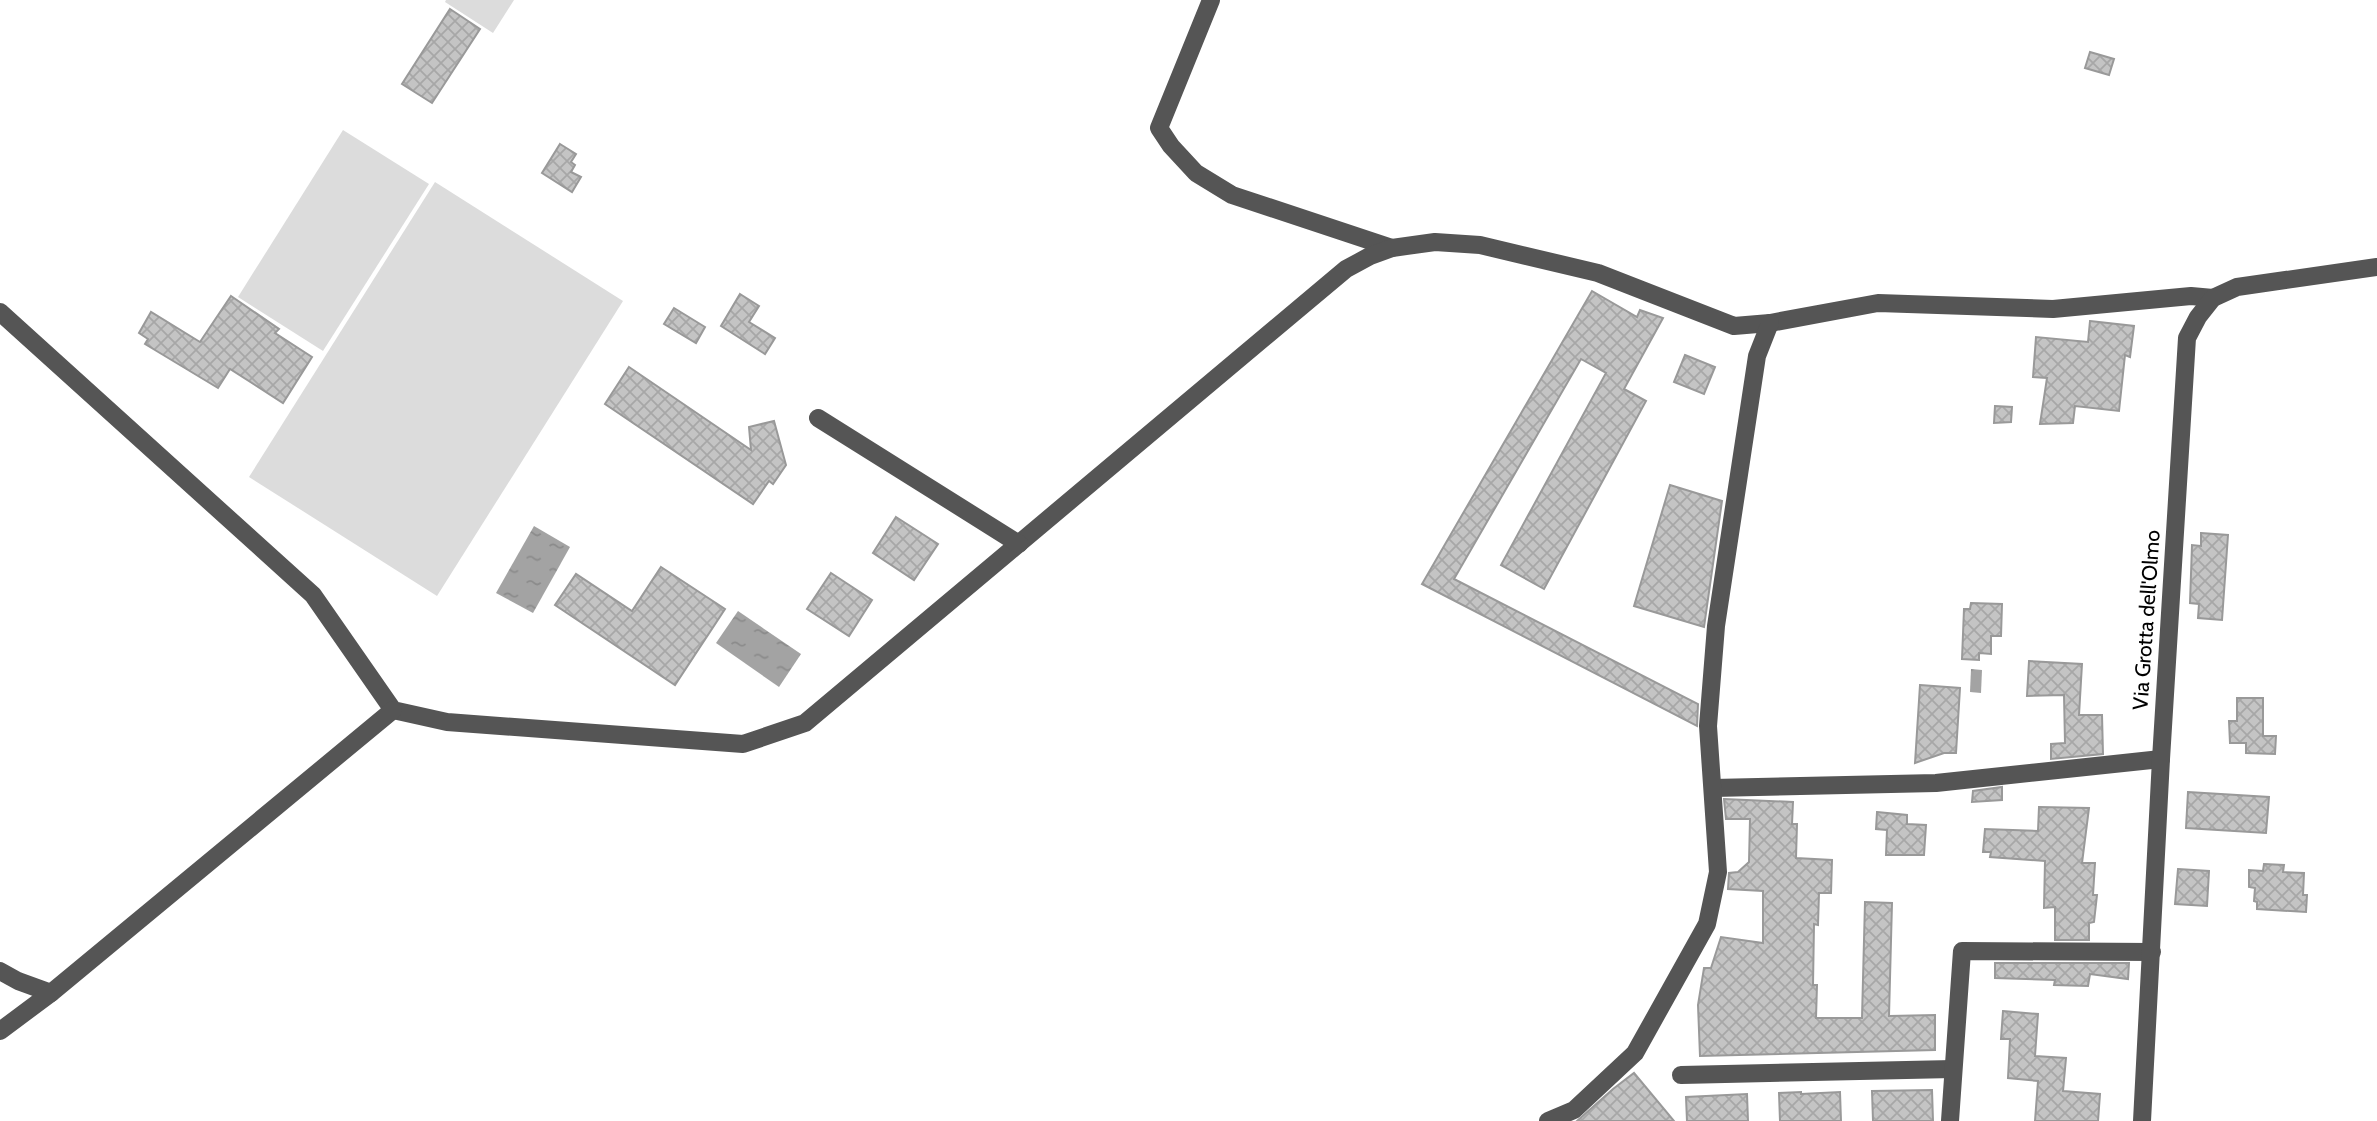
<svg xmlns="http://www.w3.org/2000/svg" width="2377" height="1121" font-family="Cabin,sans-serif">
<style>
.pitch{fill:#dcdcdc}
.water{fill:url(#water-ripples)}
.building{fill:url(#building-cross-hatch);stroke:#999;stroke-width:2}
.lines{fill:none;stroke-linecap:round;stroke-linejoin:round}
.minor{stroke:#555;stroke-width:18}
.labels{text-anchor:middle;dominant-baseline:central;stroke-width:5;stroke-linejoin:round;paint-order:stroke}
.street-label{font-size:21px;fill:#000;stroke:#fff}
</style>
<defs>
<pattern id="water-ripples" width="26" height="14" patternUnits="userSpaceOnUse" patternTransform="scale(1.75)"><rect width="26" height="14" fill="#a3a3a3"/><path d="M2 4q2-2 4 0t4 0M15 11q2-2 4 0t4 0" fill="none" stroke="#8b8b8b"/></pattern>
<pattern id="building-cross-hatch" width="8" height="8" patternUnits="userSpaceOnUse" patternTransform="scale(1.75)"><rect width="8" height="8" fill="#c4c4c4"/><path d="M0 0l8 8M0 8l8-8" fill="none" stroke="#a7a7a7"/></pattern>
</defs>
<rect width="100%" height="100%" fill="#fff"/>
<!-- pitch -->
<g class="pitch">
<path d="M446,0H514L493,33L445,2Z"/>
<path d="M343,130L429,184L323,351L238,297Z"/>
<path d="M435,182L623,301L437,596L249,477Z"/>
</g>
<!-- water -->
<g class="water">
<path d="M534,526L570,547L533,613L496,593Z"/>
<path d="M738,611L801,654L779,687L716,643Z"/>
<path d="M1971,669L1982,670L1981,693L1970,692Z"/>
</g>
<!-- building -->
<g class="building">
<path d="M450,9L480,29L432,103L402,84Z"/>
<path d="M2090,52L2114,59L2109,75L2085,68Z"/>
<path d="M560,144L576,154L571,162L575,165L571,172L581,177L572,192L542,173Z"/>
<path d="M1592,291L1637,317L1640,310L1663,318L1624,389L1646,401L1544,589L1501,565L1606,373L1581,359L1454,579L1698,704L1697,726L1422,584Z"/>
<path d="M740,294L759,306L749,322L775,338L765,354L721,326Z"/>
<path d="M231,296L279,329L275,333L312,357L283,403L230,369L218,388L145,344L148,339L139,333L151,312L200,342Z"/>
<path d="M674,308L705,327L696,343L664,324Z"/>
<path d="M2090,321L2134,326L2130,357L2125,355L2119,411L2075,406L2073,423L2040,424L2047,378L2033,377L2036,337L2088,342Z"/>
<path d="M1685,355L1715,367L1704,394L1674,382Z"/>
<path d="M629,367L751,450L749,427L774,421L786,465L773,484L769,481L753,504L605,404Z"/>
<path d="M1995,406L2012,407L2011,422L1994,423Z"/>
<path d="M1670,485L1722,501L1704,627L1634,606Z"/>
<path d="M896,517L938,544L914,580L873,553Z"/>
<path d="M2201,533L2228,535L2222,620L2198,618L2199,604L2190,603L2192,545L2201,546Z"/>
<path d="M661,567L725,609L675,685L555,605L576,574L632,611Z"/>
<path d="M831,573L872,600L849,636L807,609Z"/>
<path d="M1971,603L2002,604L2001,636H1991V654L1979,653V660L1962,659L1964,609H1970Z"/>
<path d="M2029,661L2082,664L2079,715H2102L2103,754L2051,759V744L2065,743L2064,695L2027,696Z"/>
<path d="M1920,685L1960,688L1956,753H1944L1915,763Z"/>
<path d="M2237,698H2263V736H2276L2275,754L2246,753V743H2230L2229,721H2237Z"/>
<path d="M2002,787V800L1972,802L1973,791Z"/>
<path d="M2188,792L2269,797L2266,833L2186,828Z"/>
<path d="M1724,799L1793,802L1792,824H1797L1796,858L1832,860L1831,893H1819L1818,925L1814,924L1813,985H1817L1816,1018H1862L1865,902L1892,903L1889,1016L1935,1015V1050L1700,1056L1698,1005L1704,968H1711L1721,937L1763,943V891L1728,889L1729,873L1738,872L1749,862L1750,819H1726Z"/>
<path d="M2039,807L2089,808L2082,863H2095L2093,895H2097L2094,922L2089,923V940H2055V907L2044,908L2045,861L1990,857L1991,852H1983L1985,829L2038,831Z"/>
<path d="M1877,812L1907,815V824L1926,825L1924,855H1886L1887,830L1876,829Z"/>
<path d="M2264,864L2284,865L2283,872L2304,873L2303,895H2307L2306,912L2257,909V902L2254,901L2255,888L2249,887V870L2263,871Z"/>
<path d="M2178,869L2209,871L2207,906L2175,904Z"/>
<path d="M1995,963H2129L2128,979L2090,974L2088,986L2054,985L2055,980L1995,978Z"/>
<path d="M2003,1011L2038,1014L2035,1056L2066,1058L2063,1091L2100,1094L2098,1121H2035L2038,1081L2008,1078L2010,1039H2001Z"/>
<path d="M1634,1073L1674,1121H1577L1613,1089Z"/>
<path d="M1932,1090L1933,1121H1873L1872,1091Z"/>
<path d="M1801,1092V1094L1840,1092L1841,1121H1780L1779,1093Z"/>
<path d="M1747,1094L1748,1121H1687L1686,1097Z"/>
</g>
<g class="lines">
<!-- minor -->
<g class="minor">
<path d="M1211,0L1159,128L1171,146L1196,173L1232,195L1392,248"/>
<path d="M0,312L313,595L393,710L447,722L743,744L805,723L1346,269L1370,256L1392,248L1435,242L1480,245L1598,273L1734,326L1770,323L1878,303L2053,309L2191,296L2213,298"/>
<path d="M818,418L1019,544"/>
<path d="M1713,788L1936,783L2161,759"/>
<path d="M0,971L18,981L51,993"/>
<path d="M0,1031L51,993L393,710"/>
<path d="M1681,1075L1953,1069"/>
<path d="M1548,1121L1574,1110L1635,1053L1707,924L1718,872L1708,726L1716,626L1757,356L1770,323"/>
<path d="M1950,1121L1962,951L2152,952"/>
<path d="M2142,1121L2161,759L2187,338L2198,317L2213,298L2237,287L2377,267"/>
</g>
</g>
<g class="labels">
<!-- street labels -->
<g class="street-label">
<text transform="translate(2146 620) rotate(-86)">Via Grotta dell'Olmo</text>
</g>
</g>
</svg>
